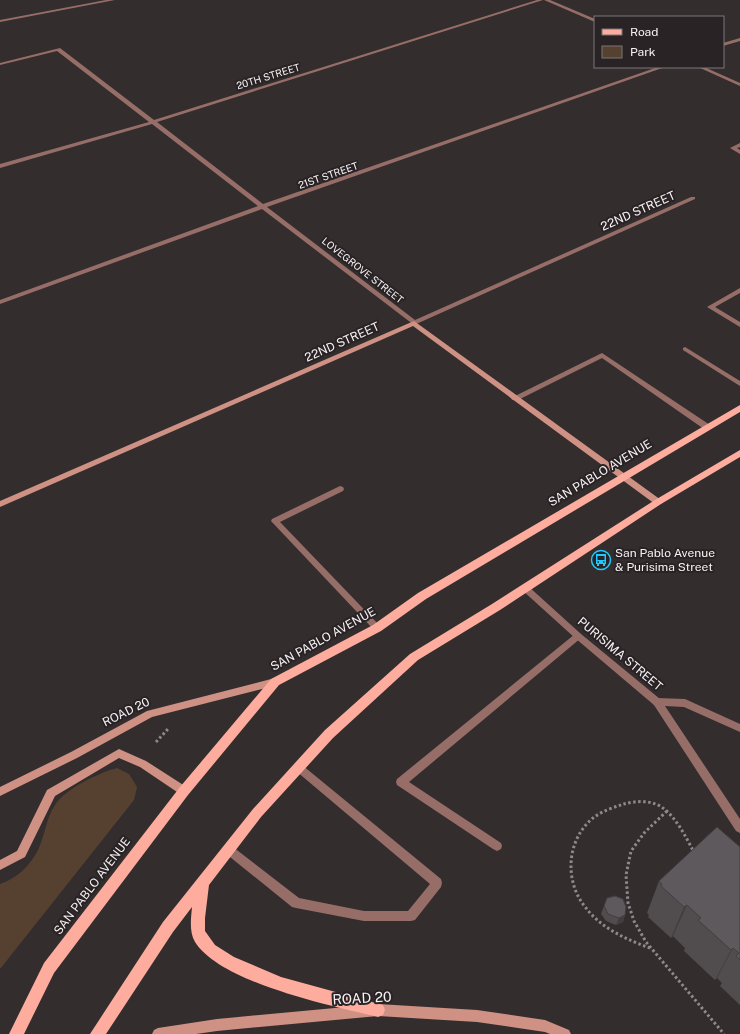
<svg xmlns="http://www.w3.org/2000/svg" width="740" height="1034" font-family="'Public Sans',sans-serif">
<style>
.green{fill:#564131}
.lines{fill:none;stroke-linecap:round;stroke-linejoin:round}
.path{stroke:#8e898a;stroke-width:3;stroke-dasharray:2.5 2.5;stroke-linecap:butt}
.lane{fill:#966e67;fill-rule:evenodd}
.street{fill:#966e67;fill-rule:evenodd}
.secondary{fill:#d09185;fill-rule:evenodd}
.primary{fill:#fdac9d;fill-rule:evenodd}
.wall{fill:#514d4f}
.shaded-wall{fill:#423e40}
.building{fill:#5e595c;stroke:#423e40}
.labels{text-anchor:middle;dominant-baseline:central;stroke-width:4;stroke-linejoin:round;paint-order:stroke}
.far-street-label{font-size:10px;fill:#f6f2f3;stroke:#292325}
.street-label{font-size:12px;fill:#f6f2f3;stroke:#292325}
.poi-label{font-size:12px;fill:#f6f2f3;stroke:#292325;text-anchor:start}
.near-street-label{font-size:14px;fill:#f6f2f3;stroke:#292325}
</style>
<rect width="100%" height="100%" fill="#332d2e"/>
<!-- green -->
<path class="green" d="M117,768L129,774L137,787L134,800L0,969V884C16,879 30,866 38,850C45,836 46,818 55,805C65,789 100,772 117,768Z"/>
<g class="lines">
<!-- path -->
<g class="path">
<path d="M156,742L168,729"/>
<path d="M667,811L645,832L631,851L626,875L628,903L634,921L646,942L724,1034"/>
<path d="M650,948C627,940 601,928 586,908C564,882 566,840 593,818C602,811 614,807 624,804C635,801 649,800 660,806C676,816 685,836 694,852"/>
</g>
<!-- lane -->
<g class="lane">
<path d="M740,143V147L737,148L740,150V154L730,148Z"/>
<path d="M740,288V293L715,307L740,322V327L707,307Z"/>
<path d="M685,347L740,381V386L683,350V348Z"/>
<path d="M602,353L710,425L711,427L710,429H704L602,358L518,400H512L511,398Z"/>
<path d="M340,486L343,487L344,489L343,491L280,522L380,626L381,628L380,630L377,631L374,630L271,521L272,519Z"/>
<path d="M578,633L581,634L582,636L581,638L409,782L501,843L502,846L501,849L497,851L493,849L397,785L396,782L397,779L575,634Z"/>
<path d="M657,698L685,699L740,724V732L684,707L665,706L740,819V833L736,831L654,705L652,702L654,699Z"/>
<path d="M299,764L302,765L441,879L442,883L441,887L415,920L411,921H364L296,908L292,907L225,853L224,850L225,847L229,845L233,847L299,898L364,911H408L430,884L296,771L294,768L296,765Z"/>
</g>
<!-- street -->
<g class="street">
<path d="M106,0H115L0,22V20Z"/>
<path d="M537,0H543L157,122L263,204L658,67H665L267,207L415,320L691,197H695V199L414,325L262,209L0,304V300L258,206L152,124L0,168V164L149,122L57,51L0,65V63L60,48L154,120Z"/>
<path d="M544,0H550L595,19V22Z"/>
<path d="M740,38V41L723,46V43Z"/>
<path d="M698,67H704L740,83V86Z"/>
<path d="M525,585L528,586L581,634L660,699L662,702L660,705L657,706L654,705L575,638L522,590L521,588L522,586Z"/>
</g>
<!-- secondary -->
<g class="secondary">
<path d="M414,321L661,500L662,502L661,504H655L413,326L0,507V501Z"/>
<path d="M275,678L278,679L280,682L278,685L152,717L77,758L0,796V787L71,752L147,711Z"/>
<path d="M119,749L146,761L188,788L189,791L188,794L184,795L180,794L140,767L119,758L55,796L25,857L0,870V860L17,851L47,790Z"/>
<path d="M378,1004L477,1010L545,1020L569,1030L571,1034H550L545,1032L477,1022L378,1016L217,1031L196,1034H152L154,1030L158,1028L217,1019Z"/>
</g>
<!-- primary -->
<g class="primary">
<path d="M740,405V412L426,599L381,631L279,685L188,795L54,973L24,1034H9L44,963L180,787L271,679L373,625L418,593Z"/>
<path d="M740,450V457L661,504L500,610L418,660L333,738L261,817L209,885L205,918V931L215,945L234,957L281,977L383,1005L385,1010L383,1015L378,1017C332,1006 221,983 195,942C189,932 191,918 192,907L173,932L106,1034H90L163,922L253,809L325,730L410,654L492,604L655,500Z"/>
</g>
</g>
<!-- wall -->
<g class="wall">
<path d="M740,847V1005L720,986L722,983L717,978L715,980L684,951L685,948L673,936L671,938L648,917L649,915L647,913L659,881Z"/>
<path d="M604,906L625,915L623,922L616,925L606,921L601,914Z"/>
</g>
<!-- shaded-wall -->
<g class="shaded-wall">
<path d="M687,905L673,936L671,938L684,907Z"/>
<path d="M625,915L623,922L616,925L619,918Z"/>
<path d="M733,948L717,978L715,980L731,950Z"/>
</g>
<!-- building -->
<g class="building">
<path d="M717,827L740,847V960L736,956L739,953L733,948L731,950L698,920L701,918L687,905L684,907L661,886L662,884L659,881Z"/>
<path d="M615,896L623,899L626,907L625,915L619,918L608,914L604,906L607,898Z"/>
</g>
<!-- icons -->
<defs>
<g id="bus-ring" transform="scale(1)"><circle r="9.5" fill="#292325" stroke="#20c9fd" stroke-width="1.5"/><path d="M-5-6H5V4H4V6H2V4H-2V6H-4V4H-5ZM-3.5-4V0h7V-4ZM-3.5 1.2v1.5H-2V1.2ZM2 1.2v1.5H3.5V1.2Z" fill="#20c9fd"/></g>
</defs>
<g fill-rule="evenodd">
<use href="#bus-ring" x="601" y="560"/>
</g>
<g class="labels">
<!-- far-street labels -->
<g class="far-street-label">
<text transform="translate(268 76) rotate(-17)">20TH STREET</text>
<text transform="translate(328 175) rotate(-19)">21ST STREET</text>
<text transform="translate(363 270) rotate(38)">LOVEGROVE STREET</text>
</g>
<!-- street labels -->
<g class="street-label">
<text transform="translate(638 211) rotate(-24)">22ND STREET</text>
<text transform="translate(342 342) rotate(-24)">22ND STREET</text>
<text transform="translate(600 473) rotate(-31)">SAN PABLO AVENUE</text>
<text transform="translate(323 639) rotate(-29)">SAN PABLO AVENUE</text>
<text transform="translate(620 654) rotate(40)">PURISIMA STREET</text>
<text transform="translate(126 712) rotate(-26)">ROAD 20</text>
<text transform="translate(92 886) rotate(-53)">SAN PABLO AVENUE</text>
</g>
<!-- poi labels -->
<g class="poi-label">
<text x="615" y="553">San Pablo Avenue<tspan x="615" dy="14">&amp; Purisima Street</tspan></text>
</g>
<!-- near-street labels -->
<g class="near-street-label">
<text transform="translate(362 998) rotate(-3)">ROAD 20</text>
</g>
</g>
<!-- legend -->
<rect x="594" y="16" width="130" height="52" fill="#292325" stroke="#7b7677"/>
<rect x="602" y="29" width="20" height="6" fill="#fdac9d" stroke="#7b7677"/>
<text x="630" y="36" font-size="12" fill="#f6f2f3">Road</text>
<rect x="602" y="46" width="20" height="12" fill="#564131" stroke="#7b7677"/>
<text x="630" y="56" font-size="12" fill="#f6f2f3">Park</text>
</svg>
